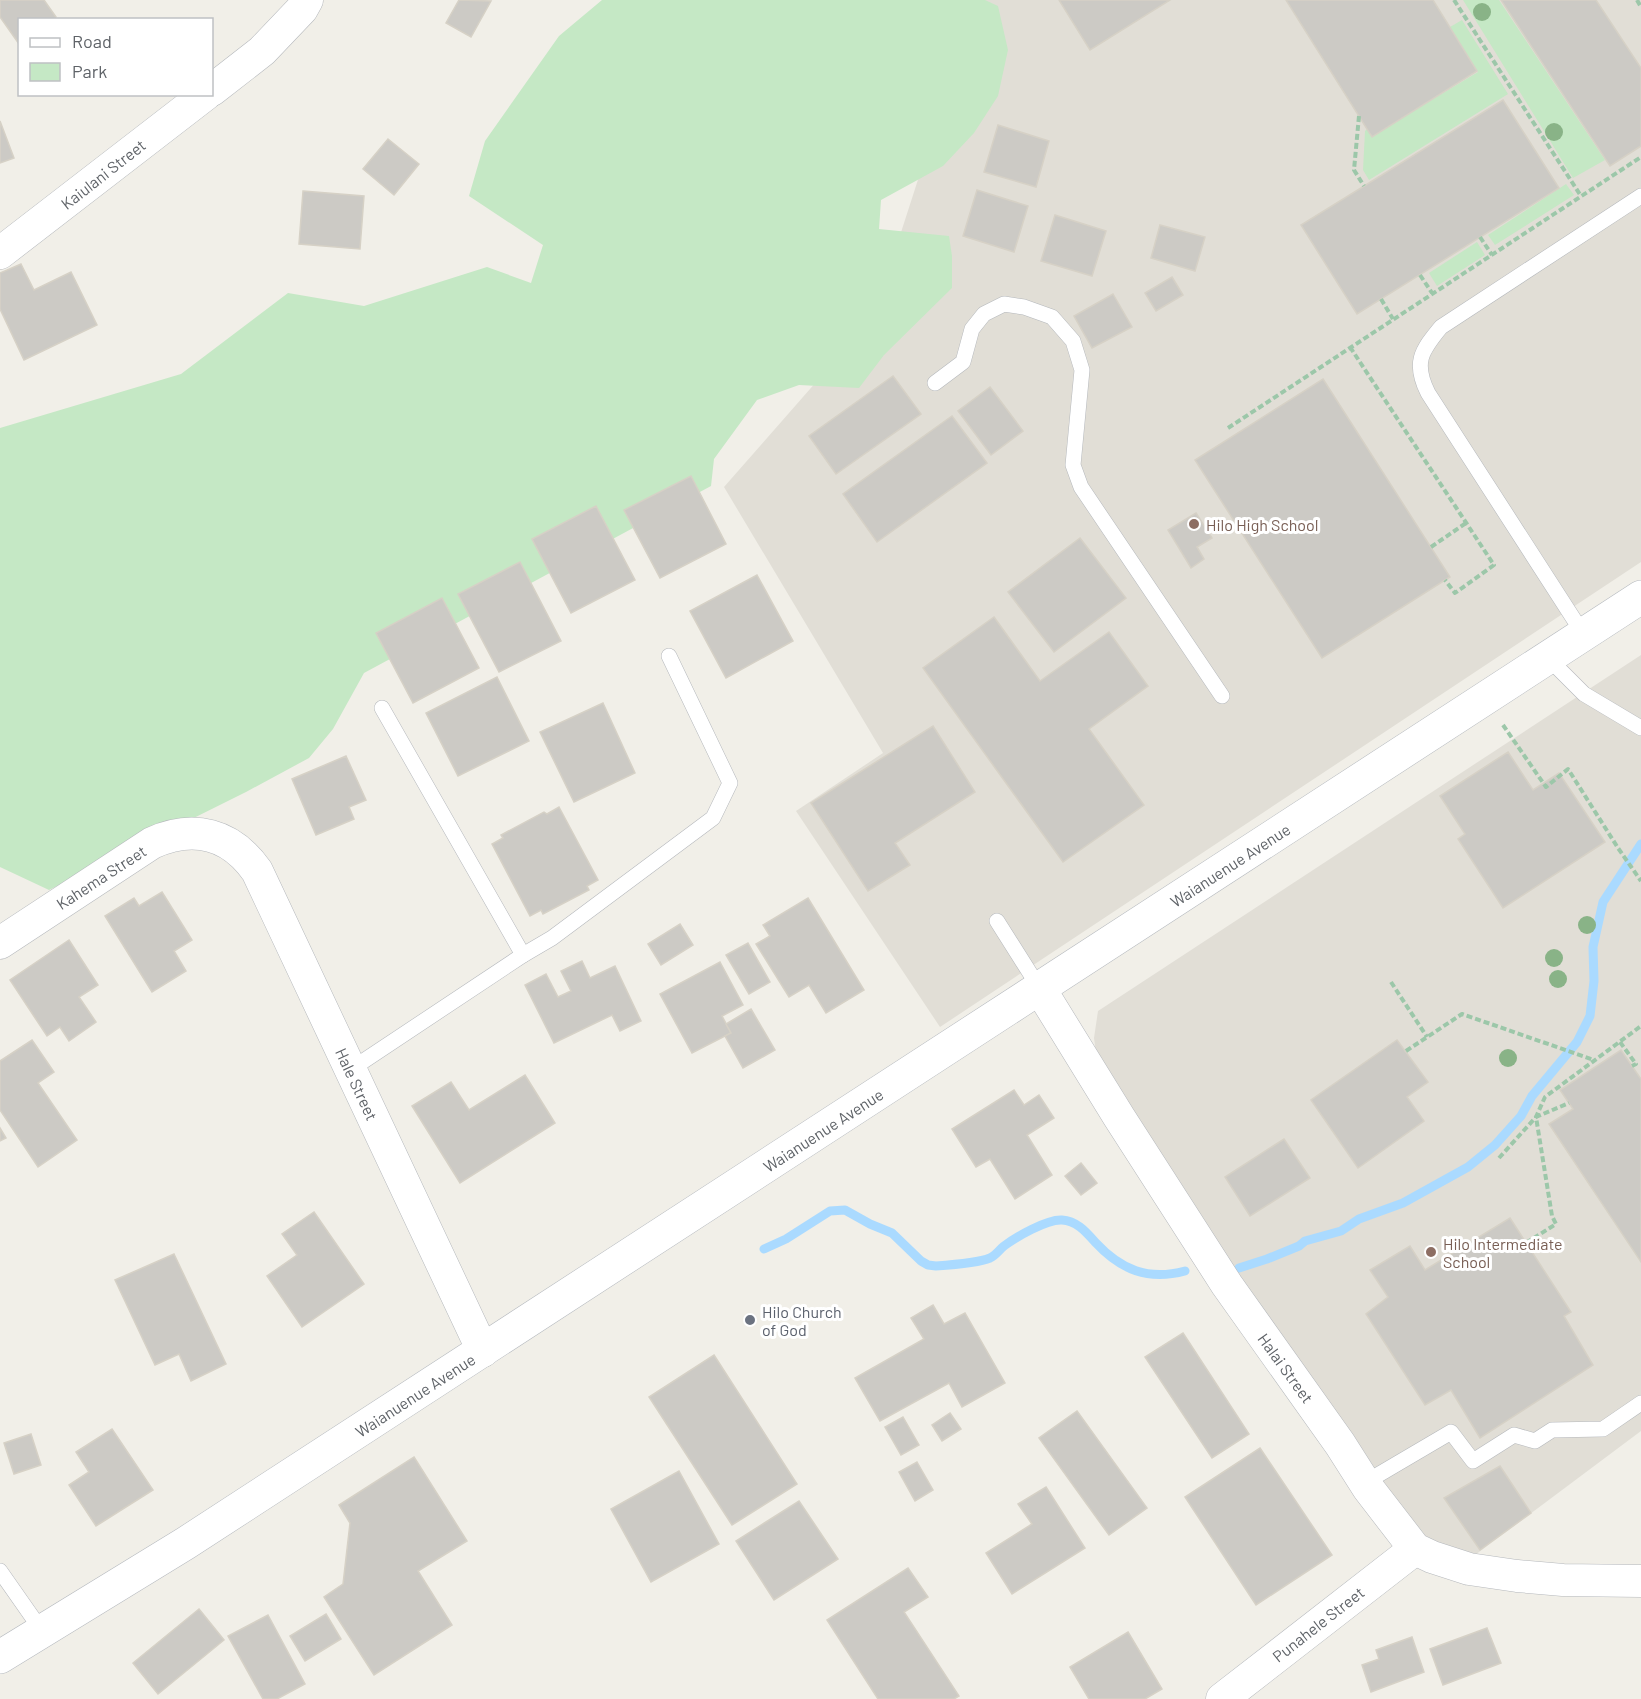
<svg xmlns="http://www.w3.org/2000/svg" width="1641" height="1699" font-family="Barlow,sans-serif">
<style>
.education{fill:#e1ded6}
.green{fill:#c5e8c5}
.lines{fill:none;stroke-linecap:round;stroke-linejoin:round}
.stream{stroke:#aadaff;stroke-width:9}
.building{fill:#cccac5;stroke:#d6d1c6;stroke-width:1.5}
.service-casing{stroke:#b5b8bc;stroke-width:16}
.minor-casing{stroke:#b5b8bc;stroke-width:33}
.secondary-casing{stroke:#b6babf;stroke-width:34}
.path{stroke:#9cc7a9;stroke-width:4;stroke-dasharray:6 3;stroke-linecap:butt}
.service{stroke:#fff;stroke-width:15}
.minor{stroke:#fff;stroke-width:32}
.secondary{stroke:#fff;stroke-width:33}
.tree{fill:#89b387}
.education-dot{fill:#8d6e63;stroke:#fff;stroke-width:2}
.worship-dot{fill:#6b7280;stroke:#fff;stroke-width:2}
.labels{text-anchor:middle;dominant-baseline:central;stroke-width:6;stroke-linejoin:round;paint-order:stroke}
.street-label{font-size:16px;fill:#5f6368;stroke:#fff}
.education-label{font-size:16px;fill:#785e54;stroke:#fff;text-anchor:start}
.worship-label{font-size:16px;fill:#5b616d;stroke:#fff;text-anchor:start}
</style>
<rect width="100%" height="100%" fill="#f1efe8"/>
<!-- education -->
<g class="education">
<path d="M976,0H1641V562L940,1027L796,811L883,753L724,487L874,316Z"/>
<path d="M1641,655V1431L1471,1558L1439,1548L1403,1521L1099,1074L1094,1038L1098,1011Z"/>
</g>
<!-- green -->
<g class="green">
<path d="M602,0H985L998,6L1008,50L998,96L974,133L943,166L881,200L879,229L949,236L952,256V288L884,355L859,388L799,385L757,400L714,459L711,486L364,673L333,729L309,758L246,792L49,890L0,867V428L181,374L288,293L364,306L487,267L531,283L543,245L469,196L485,141L559,36Z"/>
<path d="M1463,0H1499L1605,160L1573,178Z"/>
<path d="M1462,20L1508,94L1369,180L1363,170L1365,131L1367,129L1372,136L1478,72L1450,27Z"/>
<path d="M1566,184L1574,195L1495,245L1488,235Z"/>
<path d="M1477,242L1485,255L1437,286L1429,273Z"/>
</g>
<g class="lines">
<!-- stream -->
<g class="stream">
<path d="M764,1249L786,1239L830,1211L845,1210L870,1224L892,1233L921,1261L928,1265L936,1266C950,1265 978,1263 990,1258C996,1255 999,1250 1004,1246C1016,1237 1047,1219 1062,1220C1077,1221 1086,1232 1095,1242C1121,1270 1148,1281 1185,1271"/>
<path d="M1239,1268L1267,1259L1299,1246L1305,1241L1341,1231L1359,1219L1403,1203L1468,1167L1495,1145L1521,1116L1532,1096L1577,1042L1590,1016L1594,981L1593,947L1603,902L1641,844"/>
</g>
</g>
<!-- building -->
<g class="building">
<path d="M0,0H44L56,17L53,20H20L19,44L0,17Z"/>
<path d="M459,0L491,1L471,37L446,23Z"/>
<path d="M1059,0H1170L1090,50Z"/>
<path d="M1286,0H1433L1477,71L1372,137Z"/>
<path d="M1501,0H1596L1641,68V146L1610,166Z"/>
<path d="M1503,100L1559,188L1357,314L1301,225Z"/>
<path d="M0,121L14,158L0,163Z"/>
<path d="M998,125L1049,141L1036,187L984,172Z"/>
<path d="M388,139L419,164L394,195L363,169Z"/>
<path d="M977,190L1028,206L1014,252L963,236Z"/>
<path d="M303,191L364,196L360,249L299,244Z"/>
<path d="M1055,215L1106,231L1092,276L1041,261Z"/>
<path d="M1160,225L1205,237L1195,271L1151,258Z"/>
<path d="M21,264L34,290L71,272L97,325L24,360L0,309V273Z"/>
<path d="M1172,277L1183,295L1156,311L1145,293Z"/>
<path d="M1113,294L1132,327L1092,348L1074,316Z"/>
<path d="M893,376L921,414L836,474L809,436Z"/>
<path d="M1323,379L1450,577L1322,658L1195,460Z"/>
<path d="M990,387L1023,431L991,455L958,411Z"/>
<path d="M952,416L987,463L877,542L843,494Z"/>
<path d="M691,476L726,544L660,578L624,510Z"/>
<path d="M596,506L635,580L571,613L532,539Z"/>
<path d="M1196,513L1212,538L1197,547L1204,559L1191,568L1168,530Z"/>
<path d="M1080,538L1126,598L1054,652L1008,592Z"/>
<path d="M520,562L561,641L499,672L458,594Z"/>
<path d="M757,575L793,641L726,678L690,611Z"/>
<path d="M442,598L479,668L413,703L376,633Z"/>
<path d="M994,617L1040,681L1109,632L1148,686L1089,729L1144,805L1063,862L923,668Z"/>
<path d="M497,677L529,741L458,776L426,713Z"/>
<path d="M603,703L635,773L574,802L540,732Z"/>
<path d="M933,726L975,792L895,843L910,865L868,891L811,803Z"/>
<path d="M1508,752L1533,790L1559,773L1605,842L1503,908L1458,839L1465,834L1440,796Z"/>
<path d="M346,756L366,800L349,807L354,819L316,835L292,779Z"/>
<path d="M559,807L598,880L587,886L589,890L543,914L541,910L530,916L492,844L503,838L501,835L544,812L547,814Z"/>
<path d="M162,892L192,940L174,951L186,971L152,992L105,916L134,898L139,906Z"/>
<path d="M808,898L864,990L826,1013L809,985L789,997L756,944L770,936L763,925Z"/>
<path d="M680,924L693,945L661,965L648,944Z"/>
<path d="M69,940L98,985L79,997L96,1022L69,1041L60,1027L47,1036L10,980Z"/>
<path d="M748,943L770,982L749,994L726,955Z"/>
<path d="M582,961L590,978L615,966L641,1021L620,1031L612,1015L554,1043L525,985L546,974L558,997L571,991L561,971Z"/>
<path d="M720,962L743,1005L722,1016L731,1033L692,1053L660,994Z"/>
<path d="M751,1009L775,1050L743,1068L725,1036L731,1033L726,1024Z"/>
<path d="M32,1040L54,1072L38,1083L77,1140L38,1167L0,1110V1061Z"/>
<path d="M1397,1040L1428,1082L1407,1097L1424,1121L1358,1168L1311,1100Z"/>
<path d="M1621,1050L1641,1079V1262L1549,1124L1573,1109L1560,1090Z"/>
<path d="M525,1075L555,1123L460,1183L412,1106L451,1082L469,1110Z"/>
<path d="M1014,1090L1024,1105L1039,1095L1054,1118L1027,1135L1052,1175L1015,1199L990,1159L976,1167L952,1129Z"/>
<path d="M0,1128L6,1138L0,1141Z"/>
<path d="M1284,1139L1310,1178L1250,1216L1225,1177Z"/>
<path d="M1081,1163L1097,1183L1081,1195L1065,1176Z"/>
<path d="M314,1212L364,1284L302,1327L267,1276L297,1255L282,1234Z"/>
<path d="M1510,1218L1571,1312L1564,1316L1593,1365L1480,1438L1451,1390L1425,1405L1366,1314L1388,1297L1370,1270L1410,1246L1425,1270Z"/>
<path d="M174,1254L226,1364L191,1381L179,1354L155,1365L115,1280Z"/>
<path d="M933,1305L944,1324L965,1313L1005,1383L962,1407L949,1383L880,1421L855,1378L924,1339L911,1318Z"/>
<path d="M1183,1333L1249,1434L1212,1458L1145,1357Z"/>
<path d="M714,1355L797,1484L732,1525L649,1397Z"/>
<path d="M1077,1411L1147,1508L1109,1535L1039,1438Z"/>
<path d="M950,1413L961,1429L942,1441L932,1425Z"/>
<path d="M903,1417L919,1445L901,1455L885,1427Z"/>
<path d="M112,1429L153,1490L96,1526L69,1485L89,1472L76,1452Z"/>
<path d="M31,1434L41,1465L14,1474L4,1443Z"/>
<path d="M1260,1448L1332,1555L1256,1605L1185,1497Z"/>
<path d="M414,1457L467,1541L418,1571L452,1625L374,1675L324,1597L343,1584L350,1523L339,1505Z"/>
<path d="M917,1462L933,1490L915,1501L899,1472Z"/>
<path d="M1500,1466L1531,1513L1480,1550L1444,1498Z"/>
<path d="M679,1471L719,1544L651,1582L611,1509Z"/>
<path d="M1046,1487L1085,1548L1012,1594L986,1553L1032,1524L1018,1504Z"/>
<path d="M799,1501L838,1559L774,1600L736,1541Z"/>
<path d="M908,1568L928,1597L904,1612L959,1696L954,1699H878L827,1620Z"/>
<path d="M199,1609L224,1640L158,1694L133,1663Z"/>
<path d="M326,1614L341,1639L305,1661L290,1636Z"/>
<path d="M268,1615L305,1684L277,1699H263L228,1636Z"/>
<path d="M1487,1628L1501,1663L1443,1685L1430,1649Z"/>
<path d="M1128,1632L1162,1689L1145,1699H1089L1070,1667Z"/>
<path d="M1412,1637L1424,1672L1371,1692L1362,1665L1379,1659L1376,1650Z"/>
</g>
<g class="lines">
<!-- service casing -->
<g class="service-casing">
<g id="service">
<path d="M935,383L963,362L972,329L984,314L1004,304L1024,307L1052,317L1073,341L1082,370L1073,465L1081,487L1222,696"/>
<path d="M1587,632L1575,621L1428,393C1413,363 1421,351 1441,327L1641,196"/>
<path d="M1548,658L1584,694L1641,728"/>
<path d="M382,708L523,955"/>
<path d="M997,921L1040,989"/>
<path d="M350,1070L523,955L552,938L713,818L730,783L669,656"/>
<path d="M1366,1482L1451,1432L1473,1461L1514,1435L1535,1441L1552,1430L1603,1429L1641,1403"/>
<path d="M0,1571L42,1631"/>
</g>
</g>
<!-- minor casing -->
<g class="minor-casing">
<g id="minor">
<path d="M212,90L262,51L302,9L307,0"/>
<path d="M0,253L206,94"/>
<path d="M0,943L152,843C194,824 231,834 257,871L483,1351"/>
<path d="M1040,989L1119,1117L1227,1285L1340,1444L1368,1488L1415,1549L1432,1557L1469,1569L1517,1576L1563,1580L1641,1581"/>
<path d="M1222,1699L1415,1549"/>
</g>
</g>
<!-- secondary casing -->
<g class="secondary-casing">
<path id="secondary" d="M0,1657L186,1543L1641,597"/>
</g>
<!-- path -->
<g class="path">
<path d="M1454,0L1581,196"/>
<path d="M1637,0L1641,7"/>
<path d="M1359,116L1354,170L1364,186"/>
<path d="M1480,237L1492,255"/>
<path d="M1420,275L1432,293"/>
<path d="M1381,299L1393,319"/>
<path d="M1350,347L1494,565L1455,593L1445,580"/>
<path d="M1228,428L1641,157"/>
<path d="M1431,547L1466,523"/>
<path d="M1503,725L1546,787L1568,769L1618,848L1641,881"/>
<path d="M1391,982L1427,1037"/>
<path d="M1620,1042L1636,1064L1632,1066"/>
<path d="M1406,1051L1462,1014L1594,1060"/>
<path d="M1499,1158L1536,1117L1545,1097L1641,1026"/>
<path d="M1526,1243L1556,1224L1552,1216L1536,1117L1569,1103"/>
</g>
<!-- service -->
<use href="#service" class="service"/>
<!-- minor -->
<use href="#minor" class="minor"/>
<!-- secondary -->
<use href="#secondary" class="secondary"/>
</g>
<!-- trees -->
<g class="tree">
<circle cx="1482" cy="12" r="9"/>
<circle cx="1554" cy="132" r="9"/>
<circle cx="1587" cy="925" r="9"/>
<circle cx="1554" cy="958" r="9"/>
<circle cx="1558" cy="979" r="9"/>
<circle cx="1508" cy="1058" r="9"/>
</g>
<!-- markers -->
<g class="education-dot">
<circle cx="1194" cy="524" r="6"/>
<circle cx="1431" cy="1252" r="6"/>
</g>
<circle class="worship-dot" cx="750" cy="1320" r="6"/>
<g class="labels">
<!-- street labels -->
<g class="street-label">
<text transform="translate(103 174) rotate(-38)">Kaiulani Street</text>
<text transform="translate(1230 865) rotate(-33)">Waianuenue Avenue</text>
<text transform="translate(101 877) rotate(-33)">Kahema Street</text>
<text transform="translate(357 1084) rotate(65)">Hale Street</text>
<text transform="translate(823 1130) rotate(-33)">Waianuenue Avenue</text>
<text transform="translate(1286 1368) rotate(54)">Halai Street</text>
<text transform="translate(415 1395) rotate(-33)">Waianuenue Avenue</text>
<text transform="translate(1318 1624) rotate(-38)">Punahele Street</text>
</g>
<!-- education labels -->
<g class="education-label">
<text x="1206" y="524">Hilo High School</text>
<text x="1443" y="1243">Hilo Intermediate<tspan x="1443" dy="18">School</tspan></text>
</g>
<!-- worship labels -->
<g class="worship-label">
<text x="762" y="1311">Hilo Church<tspan x="762" dy="18">of God</tspan></text>
</g>
</g>
<!-- legend -->
<rect x="18" y="18" width="195" height="78" fill="#ffffff" stroke="#bfc1c3" stroke-width="1.5"/>
<rect x="30" y="38" width="30" height="9" fill="#ffffff" stroke="#bfc1c3" stroke-width="1.5"/>
<text x="72" y="48" font-size="18" fill="#5f6368">Road</text>
<rect x="30" y="63" width="30" height="18" fill="#c5e8c5" stroke="#bfc1c3" stroke-width="1.5"/>
<text x="72" y="78" font-size="18" fill="#5f6368">Park</text>
</svg>
